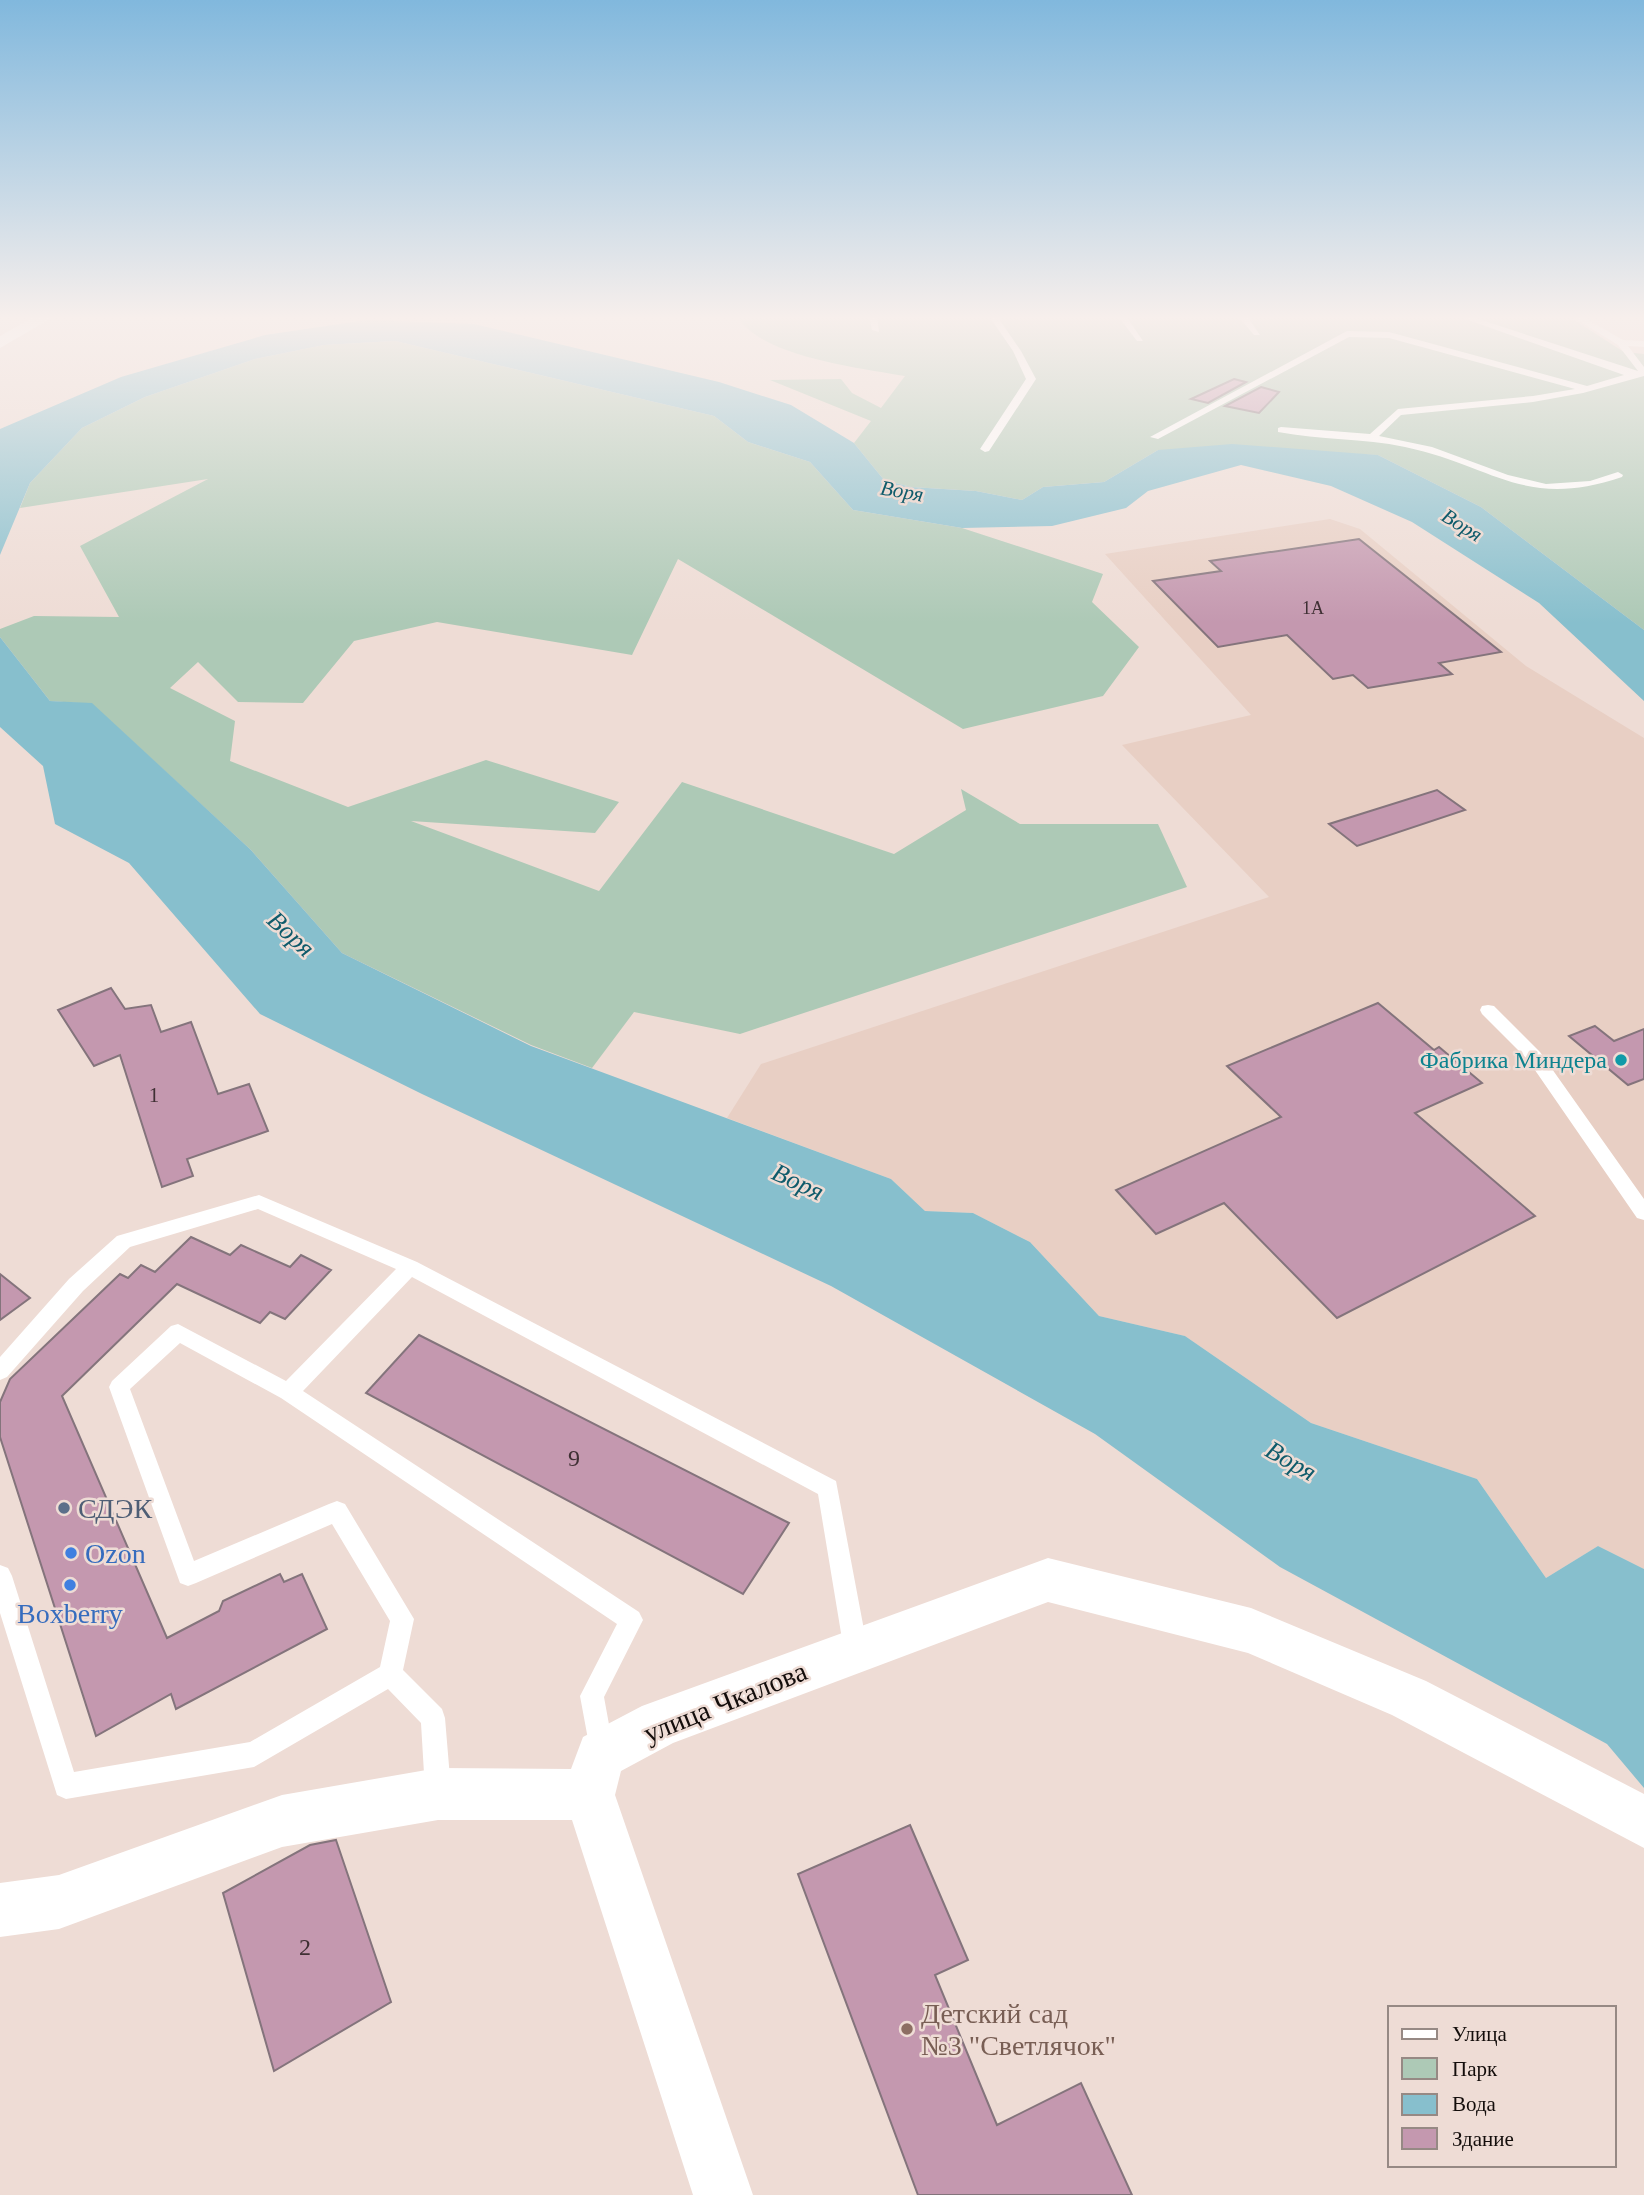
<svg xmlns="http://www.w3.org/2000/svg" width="1644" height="2195" font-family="Georgia,serif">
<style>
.built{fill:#e8cfc4}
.green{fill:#adc9b6}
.water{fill:#87bfcd}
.building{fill:#c498af;stroke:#84747c;stroke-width:2}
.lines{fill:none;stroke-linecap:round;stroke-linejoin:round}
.lane{fill:#fff;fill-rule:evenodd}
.street{fill:#fff;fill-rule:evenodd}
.culture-dot{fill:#0f9aa8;stroke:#eedcd5;stroke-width:2.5}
.service-dot{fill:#5c6f8a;stroke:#eedcd5;stroke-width:2.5}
.shop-dot{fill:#3f7fe0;stroke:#eedcd5;stroke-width:2.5}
.education-dot{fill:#8d6e63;stroke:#eedcd5;stroke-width:2.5}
.labels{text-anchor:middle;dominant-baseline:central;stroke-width:5;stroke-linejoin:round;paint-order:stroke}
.far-number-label{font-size:18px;fill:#3f3034}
.far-water-label{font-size:21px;font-style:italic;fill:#0f5b6b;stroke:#eedcd5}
.number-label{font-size:21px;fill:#3f3034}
.culture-label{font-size:24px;fill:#0d838f;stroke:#eedcd5;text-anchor:end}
.near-number-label{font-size:24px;fill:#3f3034}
.water-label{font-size:26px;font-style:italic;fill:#0f5b6b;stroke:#eedcd5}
.near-service-label{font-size:28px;fill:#4e5e75;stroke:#eedcd5;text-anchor:start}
.near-shop-label{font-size:28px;fill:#366cbe;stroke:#eedcd5;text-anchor:start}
.near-street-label{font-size:28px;fill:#130d0b;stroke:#eedcd5}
.near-education-label{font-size:28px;fill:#785e54;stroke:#eedcd5;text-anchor:start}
</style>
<rect width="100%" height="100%" fill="#eedcd5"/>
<!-- built -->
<path class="built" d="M1330,519L1360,529L1526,666L1644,738V1569L1598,1546L1546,1578L1477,1479L1311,1423L1185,1336L1099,1316L1030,1242L973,1213L925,1211L891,1179L727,1118L761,1064L1269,897L1122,745L1251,715L1105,554Z"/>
<!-- green -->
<g class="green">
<path d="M737,316H1568L1624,352L1644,354V630L1481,507L1378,455L1158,450L1104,482L1043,487L1022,500L976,491L911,487L884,480L854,443L871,421L770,380L841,379L852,393L881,408L905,376C862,368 760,357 737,316Z"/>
<path d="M395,341L714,416L748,442L810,462L853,510L962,528L1103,574L1092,602L1139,647L1103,696L963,729L678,559L632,655L437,622L354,641L303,703L238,702L198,662L170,688L235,721L230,761L348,807L486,760L619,802L595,833L411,821L599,891L682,782L894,854L966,810L961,789L1020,824H1158L1187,887L740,1034L634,1012L592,1068L531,1045L342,953L251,850L92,704L50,701L0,637V629L34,616L119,617L80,546L208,479L20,508L30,483L82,428L145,397L255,359L324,345Z"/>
</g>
<!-- water -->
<g class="water">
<path d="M367,320L474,324L719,382L791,405L854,443L884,480L911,487L976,491L1022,500L1043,487L1104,482L1158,450L1232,444L1378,455L1481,507L1644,630V701L1539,603L1412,522L1331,486L1241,465L1148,491L1126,508L1052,526L962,528L853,510L810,462L748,442L714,416L395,341L324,345L255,359L145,397L82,428L30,483L0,555V429L121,377L265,335Z"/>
<path d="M0,637L50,701L92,703L251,850L342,953L531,1046L891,1179L925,1211L973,1213L1030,1242L1099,1316L1185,1336L1311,1423L1477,1479L1546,1578L1598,1546L1644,1569V1788L1607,1744L1280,1567L1095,1434L831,1286L422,1094L260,1014L129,863L55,824L43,766L0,727Z"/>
</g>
<!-- building -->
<g class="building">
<path d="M1234,379L1246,382L1208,403L1191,399Z"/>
<path d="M1261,387L1279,392L1259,413L1225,406Z"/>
<path d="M1359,539L1501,652L1439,663L1452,674L1368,688L1353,675L1333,679L1287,635L1218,647L1153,581L1221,571L1210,561Z"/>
<path d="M1437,790L1465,810L1357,846L1329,824Z"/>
<path d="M111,988L125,1009L151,1005L161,1032L191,1022L218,1094L249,1084L268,1131L187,1159L193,1176L162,1187L120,1055L94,1066L58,1010Z"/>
<path d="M1378,1003L1434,1050L1439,1047L1482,1083L1415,1113L1535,1216L1337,1318L1224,1203L1156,1234L1116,1190L1281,1117L1227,1066Z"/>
<path d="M1595,1026L1614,1041L1644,1029V1079L1628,1085L1569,1036Z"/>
<path d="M191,1237L230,1255L241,1245L290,1267L301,1255L331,1270L285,1319L270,1312L260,1323L177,1284L62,1396L167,1638L219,1611L223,1601L280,1574L284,1582L302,1574L327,1629L176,1709L171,1694L96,1736L0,1437V1402L10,1379L120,1274L128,1278L141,1265L155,1272Z"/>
<path d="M0,1274L30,1298L0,1320Z"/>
<path d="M419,1335L789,1523L743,1594L366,1393Z"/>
<path d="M910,1825L968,1960L935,1975L997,2125L1081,2083L1132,2195H918L798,1874Z"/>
<path d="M336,1840L391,2002L274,2071L223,1893L310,1845Z"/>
</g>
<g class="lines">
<!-- lane -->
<g class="lane">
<path d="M869,316H877L879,332L872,330Z"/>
<path d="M989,316H997L1021,351L1036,379L989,451L985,452L980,449L1026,379L1013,351Z"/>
<path d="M1118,316H1126L1143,341H1137Z"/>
<path d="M1238,316H1247L1260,335H1254Z"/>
<path d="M1457,316H1469L1638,371L1618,345L1571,316H1581L1623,340L1644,341V347L1628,346L1644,367V376L1583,393L1533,402L1401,415L1379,436L1432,447L1508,475L1546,484L1590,481L1618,472L1623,475L1622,477C1524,510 1494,466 1405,447C1363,438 1320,440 1278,432V428L1281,427L1370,434L1398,409L1533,396L1575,389L1389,338L1349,337L1158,439L1150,437L1347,331L1389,332L1587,386L1624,375Z"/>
<path d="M1488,1005L1494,1006L1540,1052L1644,1199V1220L1637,1218L1528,1060L1482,1014L1480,1010L1482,1006Z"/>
<path d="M259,1195L417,1262L836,1481L868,1651L864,1659L856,1663L848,1659L844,1651L818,1494L412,1277L303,1391L639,1612L643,1620L604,1697L614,1752L610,1761L601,1765L592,1761L580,1696L617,1624L281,1398L180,1343L130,1389L194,1561L329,1504L337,1501L345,1504L414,1619L403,1670L442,1709L445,1718L451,1790L447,1799L438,1803L429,1799L425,1790L421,1723L388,1689L254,1767L66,1799L57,1795L0,1613V1565L8,1568L12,1576L74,1772L250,1742L380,1667L390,1621L332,1524L196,1583L188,1586L180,1583L109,1387L112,1381L171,1326L178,1324L286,1381L396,1269L258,1209L130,1247L83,1291L7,1377L0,1380V1357L69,1279L117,1236Z"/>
</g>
<!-- street -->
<g class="street">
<path d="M35,316H55L0,348V336Z"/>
<path d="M1048,1558L1251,1608L1426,1681L1644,1794V1848L1392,1715L1248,1653L1048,1602L673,1743L621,1771L615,1795L753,2195H693L572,1820H438L282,1847L59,1929L0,1937V1883L59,1875L282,1795L438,1768L571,1769L583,1737L642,1706Z"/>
</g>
</g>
<!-- sky -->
<linearGradient id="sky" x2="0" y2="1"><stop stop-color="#81b8dd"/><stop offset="0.51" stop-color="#f7efec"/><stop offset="1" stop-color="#f7efec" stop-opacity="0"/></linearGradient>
<rect width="1644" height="623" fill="url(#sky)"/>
<!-- markers -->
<circle class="culture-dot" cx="1621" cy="1060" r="7"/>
<circle class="service-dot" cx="64" cy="1508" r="7"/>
<g class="shop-dot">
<circle cx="71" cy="1553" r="7"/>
<circle cx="70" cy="1585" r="7"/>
</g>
<circle class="education-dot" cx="907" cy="2029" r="7"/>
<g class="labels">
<!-- far-number labels -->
<g class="far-number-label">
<text x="1313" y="608">1А</text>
</g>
<!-- far-water labels -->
<g class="far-water-label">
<text transform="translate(902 491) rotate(10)">Воря</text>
<text transform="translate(1462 525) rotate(32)">Воря</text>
</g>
<!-- number labels -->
<g class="number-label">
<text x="154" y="1095">1</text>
</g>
<!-- culture labels -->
<g class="culture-label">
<text x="1607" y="1060">Фабрика Миндера</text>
</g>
<!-- near-number labels -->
<g class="near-number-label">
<text x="574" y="1458">9</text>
<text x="305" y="1947">2</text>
</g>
<!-- water labels -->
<g class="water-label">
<text transform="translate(291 934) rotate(43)">Воря</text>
<text transform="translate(798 1182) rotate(25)">Воря</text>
<text transform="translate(1291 1461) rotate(30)">Воря</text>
</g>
<!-- near-service labels -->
<g class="near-service-label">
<text x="78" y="1508">СДЭК</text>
</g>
<!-- near-shop labels -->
<g class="near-shop-label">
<text x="85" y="1553">Ozon</text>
<text x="70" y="1613" text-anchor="middle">Boxberry</text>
</g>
<!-- near-street labels -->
<g class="near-street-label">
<text transform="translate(725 1702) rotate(-22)">улица Чкалова</text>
</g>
<!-- near-education labels -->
<g class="near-education-label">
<text x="921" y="2013">Детский сад<tspan x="921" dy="32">№3 "Светлячок"</tspan></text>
</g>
</g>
<!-- legend -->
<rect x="1388" y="2006" width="228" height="161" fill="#eedcd5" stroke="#968984" stroke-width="2"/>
<rect x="1402" y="2029" width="35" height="10" fill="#ffffff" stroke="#968984" stroke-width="2"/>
<text x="1452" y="2041" font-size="21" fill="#130d0b">Улица</text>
<rect x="1402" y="2058" width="35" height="21" fill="#adc9b6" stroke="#968984" stroke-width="2"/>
<text x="1452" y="2076" font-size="21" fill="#130d0b">Парк</text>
<rect x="1402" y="2094" width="35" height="21" fill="#87bfcd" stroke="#968984" stroke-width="2"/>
<text x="1452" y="2111" font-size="21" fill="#130d0b">Вода</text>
<rect x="1402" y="2128" width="35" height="21" fill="#c498af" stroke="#968984" stroke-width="2"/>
<text x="1452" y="2146" font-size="21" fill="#130d0b">Здание</text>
</svg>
